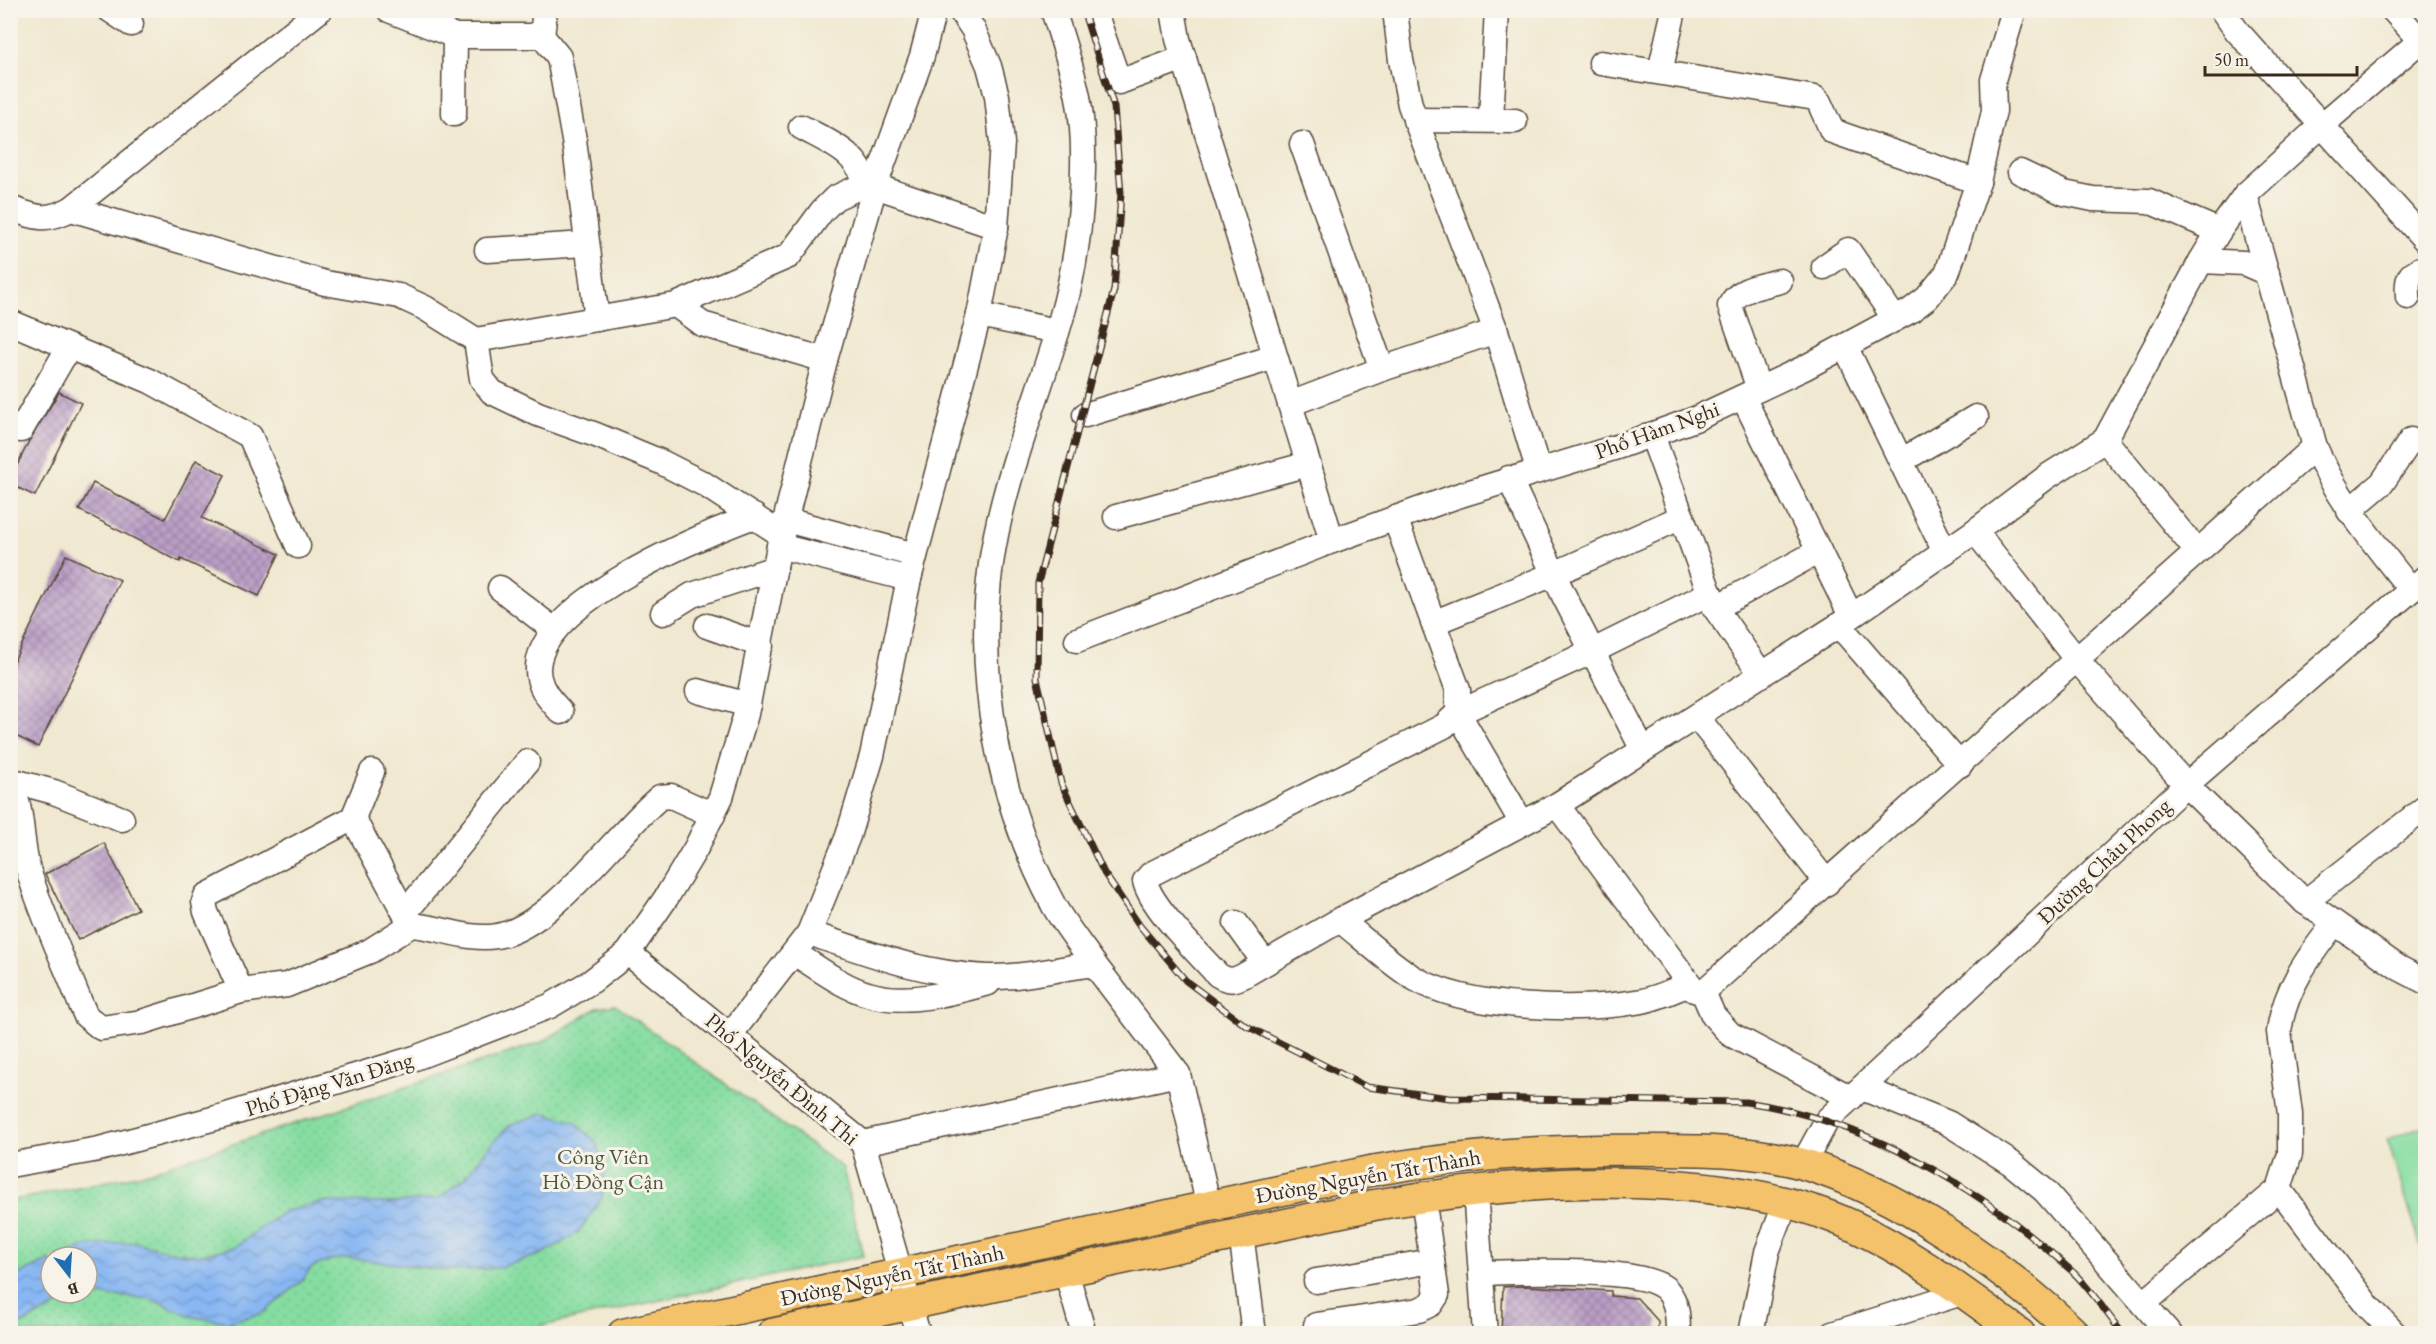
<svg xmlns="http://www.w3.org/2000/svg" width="2436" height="1344" font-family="'EB Garamond',serif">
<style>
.green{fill:url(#green-dots);stroke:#608460;stroke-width:1.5;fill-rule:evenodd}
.pitch{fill:#85dda1;stroke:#608460;stroke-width:1.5}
.water{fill:url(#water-waves);stroke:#627088;stroke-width:1.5}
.building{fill:url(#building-cross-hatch)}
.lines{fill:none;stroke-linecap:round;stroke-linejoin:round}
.minor-casing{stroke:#564639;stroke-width:27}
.major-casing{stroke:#564639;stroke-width:33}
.minor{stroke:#fff;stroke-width:24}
.major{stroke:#f3c26a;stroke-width:30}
.rail-casing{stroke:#3b2a1e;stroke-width:7}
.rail{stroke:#f7f3e8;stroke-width:4.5;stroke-dasharray:14;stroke-linecap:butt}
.labels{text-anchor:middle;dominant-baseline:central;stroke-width:6;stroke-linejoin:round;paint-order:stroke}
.street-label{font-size:22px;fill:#3b2a1e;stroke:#f7f3e8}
.park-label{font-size:22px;fill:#4e573f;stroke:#f7f3e8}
</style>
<defs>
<pattern id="green-dots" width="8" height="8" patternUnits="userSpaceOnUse" patternTransform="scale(1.5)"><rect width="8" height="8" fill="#85dda1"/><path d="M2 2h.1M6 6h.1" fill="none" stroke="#74be8a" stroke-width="1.8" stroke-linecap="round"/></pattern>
<pattern id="water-waves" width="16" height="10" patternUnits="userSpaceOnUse" patternTransform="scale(1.5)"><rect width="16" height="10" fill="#88b7f3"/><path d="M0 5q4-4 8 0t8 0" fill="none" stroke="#7095c4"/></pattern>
<pattern id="building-cross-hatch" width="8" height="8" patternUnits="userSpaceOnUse" patternTransform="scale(1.5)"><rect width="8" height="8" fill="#bb9fc7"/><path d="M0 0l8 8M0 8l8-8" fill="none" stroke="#9982a1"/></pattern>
</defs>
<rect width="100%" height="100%" fill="#f7f3e8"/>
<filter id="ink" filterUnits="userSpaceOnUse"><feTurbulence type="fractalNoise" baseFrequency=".0167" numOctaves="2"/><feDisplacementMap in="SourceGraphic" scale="12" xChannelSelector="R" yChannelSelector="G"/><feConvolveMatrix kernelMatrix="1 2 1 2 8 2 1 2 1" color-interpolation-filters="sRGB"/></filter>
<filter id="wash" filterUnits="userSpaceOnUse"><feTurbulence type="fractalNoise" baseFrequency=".008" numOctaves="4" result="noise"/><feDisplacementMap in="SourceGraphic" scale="24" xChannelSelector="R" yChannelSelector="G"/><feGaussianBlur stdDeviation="1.35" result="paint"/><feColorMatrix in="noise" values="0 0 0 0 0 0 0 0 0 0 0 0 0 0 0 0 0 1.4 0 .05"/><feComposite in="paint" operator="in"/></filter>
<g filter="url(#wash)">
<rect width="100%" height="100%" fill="#f0e8d0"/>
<!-- green -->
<path class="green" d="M615,1005L843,1168L863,1256L510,1333H11L10,1201L142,1174L542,1042L597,1008ZM51,1257H87V1293H51Z"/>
<!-- pitch -->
<path class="pitch" d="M2425,1126H2426L2425,1260L2387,1139Z"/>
<!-- water -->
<path class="water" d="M543,1113L575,1122L597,1143L605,1171L602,1198L578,1233L542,1254L498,1268L451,1271L350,1258L330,1260L311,1268L302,1281L263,1313L229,1322L193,1317L151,1299L101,1295L60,1304L11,1330V1278L51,1260V1293H87V1257H59L85,1246L135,1242L173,1252L199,1255L235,1247L283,1212L322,1202L392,1203L437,1199L464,1179L492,1143L510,1125Z"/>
<g id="blocks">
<!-- building -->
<g class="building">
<path d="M59,392L81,403L35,496L10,484V480L29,441Z"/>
<path d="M196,460L225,475L202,518L279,554L259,596L181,559L180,562L79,510L93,483L165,519Z"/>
<path d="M66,555L120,580L38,747L10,733V669Z"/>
<path d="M104,843L138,909L78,940L45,874Z"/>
<path d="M1525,1286L1611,1291V1296L1637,1298L1658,1321V1334H1501L1503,1287Z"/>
</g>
</g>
</g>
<g filter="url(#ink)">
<use href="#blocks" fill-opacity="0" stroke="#564639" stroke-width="1.5"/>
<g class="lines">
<!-- minor casing -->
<g class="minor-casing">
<g id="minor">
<path d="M110,10L131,24"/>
<path d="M389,10L455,36H542L559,57L574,140L597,319"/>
<path d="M1053,10C1062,39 1072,67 1078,97C1090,160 1079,258 1061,319C1038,398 1002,483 991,564C975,679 999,804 1054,906C1066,927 1081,945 1094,964"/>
<path d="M1094,10L1119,82L1184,58"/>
<path d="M1173,10L1178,39L1332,541L1457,496L1617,447L1695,419L1804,368L1910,311L1927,298L1947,273L1978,182L1994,111L1993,80L2014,10"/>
<path d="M1395,10L1401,60L1410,105L1496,331L1538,469"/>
<path d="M2222,10L2237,31L2426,241"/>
<path d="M2393,10L2426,47"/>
<path d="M542,36L545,10"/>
<path d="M1601,63L1815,98L1819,102L1832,131L1978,182"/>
<path d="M1660,72L1674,10"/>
<path d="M454,114L455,36"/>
<path d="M1491,119L1497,10"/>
<path d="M1415,120L1515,121"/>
<path d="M801,127C828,142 860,153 866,186"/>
<path d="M1302,144L1382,369"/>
<path d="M2020,172L2064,193L2093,199L2149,201L2219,231"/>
<path d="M2245,195L2315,447C2338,501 2375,544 2411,590"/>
<path d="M10,208C37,218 45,222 71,209L320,10"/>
<path d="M71,209L325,283L399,296L425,308L476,340L676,305L789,256L822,211L835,198L859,187L875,186L996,227"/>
<path d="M487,250L586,244"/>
<path d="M2201,261L2244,263L2267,273"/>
<path d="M1824,267L1848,250L1895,319"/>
<path d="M2408,297C2407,279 2407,273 2426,267"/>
<path d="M676,305L702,324L825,360"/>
<path d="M979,315L1057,331"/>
<path d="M10,322L150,381L250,436L298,546"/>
<path d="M476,340L482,379L492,392L538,414L596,435L661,462L704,484L782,535"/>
<path d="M1845,346L1945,552"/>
<path d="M1759,389L1730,306C1737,288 1763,286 1780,281"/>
<path d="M1743,397L1851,616"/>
<path d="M1290,404L1382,369L1496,331"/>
<path d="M1085,415L1275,357"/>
<path d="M21,430L69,347"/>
<path d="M1652,435L1715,608"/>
<path d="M2105,440L2196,550"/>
<path d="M1901,461L1976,417"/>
<path d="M1509,478L1564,596L1643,750"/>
<path d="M2349,511L2382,483L2411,440"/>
<path d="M1116,517L1308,464"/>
<path d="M1395,518L1458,690V713L1444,726L1151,874L1145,881C1150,906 1199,954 1218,975C1228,981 1233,981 1243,976L1340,920L1557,805L1839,625L1975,531L2048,476L2105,440L2201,261L2219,231L2245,195L2322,125L2420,41"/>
<path d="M786,520L915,555"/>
<path d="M1975,531L2077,660L2186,785L2305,902L2399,968L2426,982"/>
<path d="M779,546L909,579"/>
<path d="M500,588L554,630"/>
<path d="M663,613L692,595L775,568"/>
<path d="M1433,623L1554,574L1682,517"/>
<path d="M1839,625L1960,765"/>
<path d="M707,626L761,645"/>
<path d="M1077,640L1332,541"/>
<path d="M1762,675L1715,608L1819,551"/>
<path d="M698,691L748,705"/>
<path d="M561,712C551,701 542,692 539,678C523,608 703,535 754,516"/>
<path d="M1697,717L1827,883"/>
<path d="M10,780L54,792L122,819"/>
<path d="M10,783C24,810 20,840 28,869C41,913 62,957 79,1000L86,1016L101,1028L142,1022L241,991L287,985L370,951L411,925L353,818L206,896L204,902L206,912L241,991"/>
<path d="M1557,805L1694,990L1703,992L2315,447"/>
<path d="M353,818L372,772"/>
<path d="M1522,823L1458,713L1593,651L1710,593"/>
<path d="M2305,902L2426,807"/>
<path d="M405,913L527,762"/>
<path d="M1340,920C1364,939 1387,961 1412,977C1467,1010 1580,1012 1642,1001C1658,998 1674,990 1689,984"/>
<path d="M1236,923L1265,963"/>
<path d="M411,925C440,927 468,941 497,936C553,927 617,832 660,797L671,796L713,815"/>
<path d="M809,933C870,954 923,974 988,977C1023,978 1060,968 1094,964L1178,1074L1209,1207"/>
<path d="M628,953L863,1143L918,1334"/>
<path d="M794,953C817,967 842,987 868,994C905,1006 952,993 988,983"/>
<path d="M1703,992L1713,1015L1730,1034L1851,1098"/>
<path d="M730,1035L809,933L848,836L872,756L909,579L979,315L996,227L1002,143L997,96L989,66L973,29L960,10"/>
<path d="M1862,1088L1948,1123L2011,1163L2045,1191L2170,1334"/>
<path d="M863,1143L1178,1074"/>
<path d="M1803,1164L1827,1120L2186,785L2426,577"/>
<path d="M10,1165L99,1149L227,1115L415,1058L550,1006L592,981L628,953L666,898L696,848L721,797L746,714L779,546L825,360L875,186L922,56L934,10"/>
<path d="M1475,1189L1485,1334"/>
<path d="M2279,1189L2368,1306L2395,1334"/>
<path d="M1241,1233L1254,1334"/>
<path d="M1066,1271L1084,1334"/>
<path d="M1481,1273C1516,1272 1645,1266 1667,1290C1678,1303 1678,1318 1678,1334"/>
<path d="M1316,1281L1432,1261"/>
<path d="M2144,1303L2279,1189L2290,1154V1114L2279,1032C2284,990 2309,956 2334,924"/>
<path d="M1316,1325L1419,1310L1431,1304L1437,1295L1423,1197"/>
<path d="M1751,1334L1767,1252L1786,1202"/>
<path d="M1832,1334L1965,1292"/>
</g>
</g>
<!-- major casing -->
<g class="major-casing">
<g id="major">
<path d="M623,1334L1370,1171C1468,1154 1559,1148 1659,1150C1707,1150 1757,1151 1803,1164C1893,1190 2008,1268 2075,1334"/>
<path d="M772,1334L1374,1205C1513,1181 1698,1166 1832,1217C1897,1242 1964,1292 2020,1334"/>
</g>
</g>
<!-- minor -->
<use href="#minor" class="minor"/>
<!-- major -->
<use href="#major" class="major"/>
<!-- rail casing -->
<g class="rail-casing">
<path id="rail" d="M1083,10L1114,107L1121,193L1114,290L1038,583L1037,678L1061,783L1104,873L1140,926L1186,981L1245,1025L1367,1087L1450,1098L1746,1102C1868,1120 1984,1190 2074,1273C2092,1291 2107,1314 2123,1334"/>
</g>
<!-- rail -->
<use href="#rail" class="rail"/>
</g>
</g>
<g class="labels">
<!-- street labels -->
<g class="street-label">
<text transform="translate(1657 430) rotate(-20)">Phố Hàm Nghi</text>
<text transform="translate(2104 861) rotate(-43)">Đường Châu Phong</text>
<text transform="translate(782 1079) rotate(40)">Phố Nguyễn Đình Thi</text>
<text transform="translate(329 1084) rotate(-17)">Phố Đặng Văn Đăng</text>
<text transform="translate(1368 1176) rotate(-10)">Đường Nguyễn Tất Thành</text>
<text transform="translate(892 1275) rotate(-12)">Đường Nguyễn Tất Thành</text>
</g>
<!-- park labels -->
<g class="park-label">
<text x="603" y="1156">Công Viên<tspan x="603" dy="25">Hồ Đồng Cận</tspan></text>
</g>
</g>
<!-- margin -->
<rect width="2436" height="1344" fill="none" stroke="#f7f3e8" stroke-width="36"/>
<!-- north arrow -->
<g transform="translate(69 1275) rotate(163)"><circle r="28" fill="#f7f3e8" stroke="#aca397" stroke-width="1.5"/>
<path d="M0-4.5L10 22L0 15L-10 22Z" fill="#1f6fb2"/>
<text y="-9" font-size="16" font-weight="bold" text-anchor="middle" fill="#3b2a1e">B</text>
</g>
<!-- scale -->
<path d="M2205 66v9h152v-9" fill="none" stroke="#3b2a1e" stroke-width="3"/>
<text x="2214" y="66" font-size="18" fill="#3b2a1e" stroke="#f7f3e8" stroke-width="4.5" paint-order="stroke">50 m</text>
</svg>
